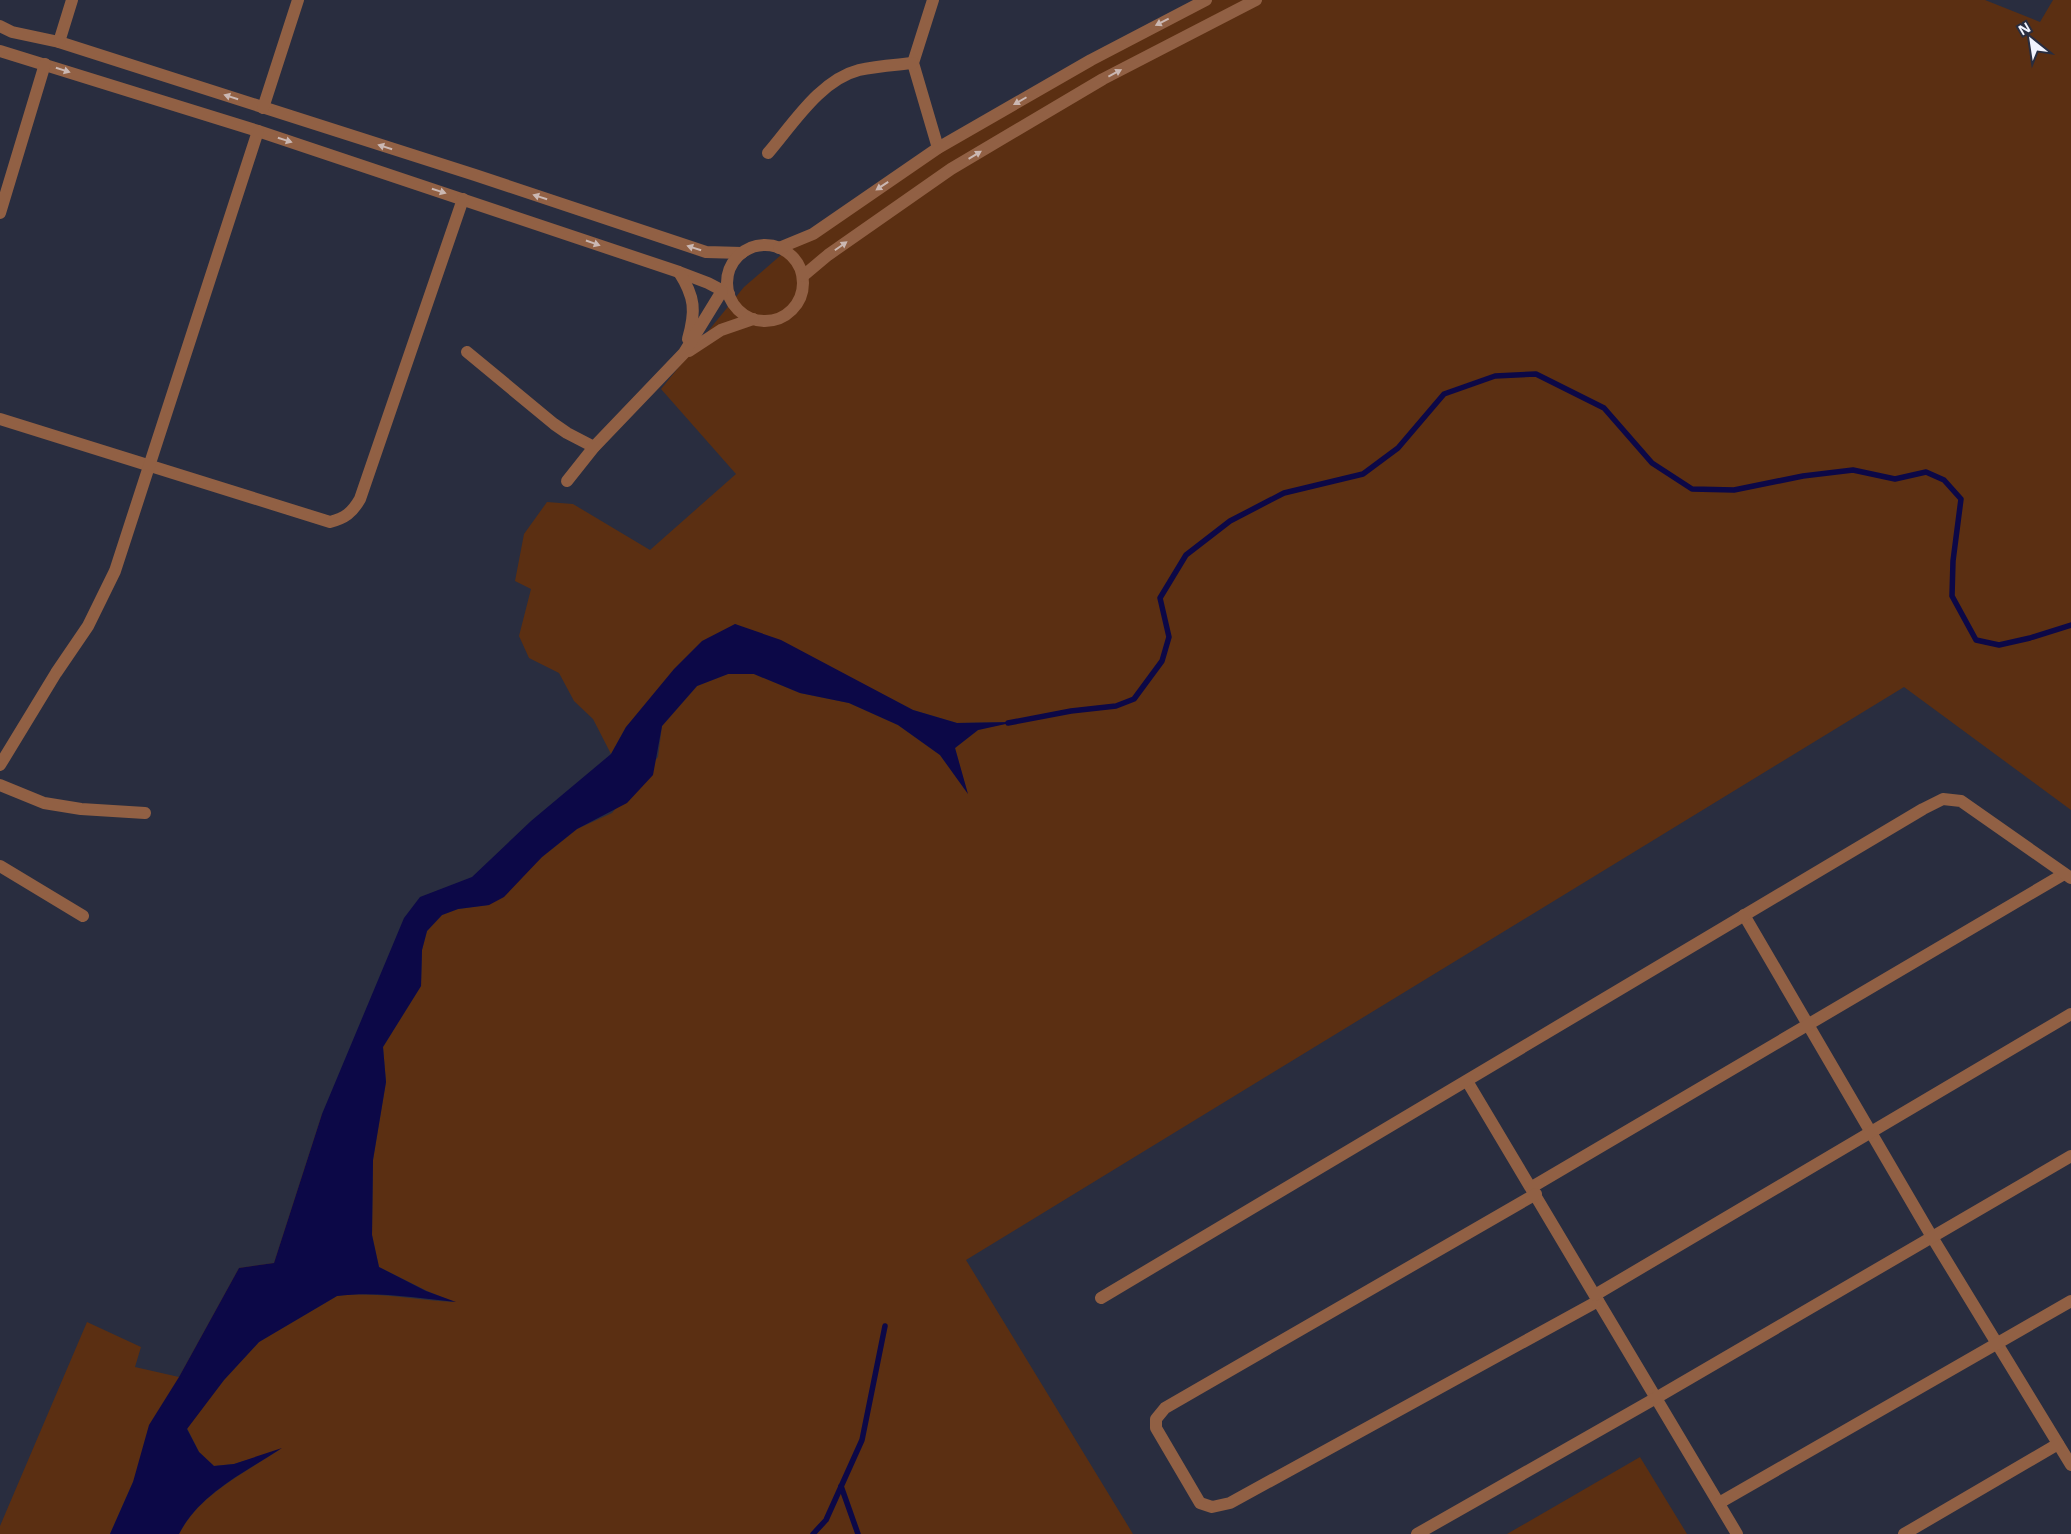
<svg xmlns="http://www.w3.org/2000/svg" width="2071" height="1534" font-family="'Noto Sans',sans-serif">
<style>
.green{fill:#5b2f12}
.water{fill:#0c0847}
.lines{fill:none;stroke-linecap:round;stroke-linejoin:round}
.stream{stroke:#0c0847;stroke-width:5.5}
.minor{stroke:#916044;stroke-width:12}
.oneway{fill:#cbb8b3}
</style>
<rect width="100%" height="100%" fill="#292d3f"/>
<!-- green -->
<g class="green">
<path d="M1201,0H1985L2040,22L2053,0H2071V810L1904,687L966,1260L1133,1534H179C199,1495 244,1473 279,1450L234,1464L214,1466L199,1452L187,1428L224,1380L259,1342L337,1296C376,1291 415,1300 454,1302L427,1291L379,1267L372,1235L373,1160L386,1082L383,1047L421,986L422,950L427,931L442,915L458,909L489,905L542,857L577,829L612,813L658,757L662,726L697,686L728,674H754L800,693L849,703L898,725L940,755L967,792L955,748L978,730L1012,722L957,723L913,710L855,680L735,624L626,727L611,754L593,719L574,701L559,673L529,658L519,636L531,589L515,581L524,534L547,502L573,504L650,550L736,474L661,389L744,287L796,242L981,122Z"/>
<path d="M322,1114L342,1197L133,1482L110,1534H0V1526L87,1322L141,1347L135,1367L179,1377L239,1268L274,1263Z"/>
<path d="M1640,1457L1687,1534H1507Z"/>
</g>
<!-- water -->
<path class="water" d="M735,624L781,640L913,710L957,723L1015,722L978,730L955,748L968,794L940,755L898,725L849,703L800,693L754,674H728L697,686L662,726L653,775L627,803L577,829L542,857L504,897L489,905L458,909L442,915L427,931L422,950L421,986L383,1047L386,1082L373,1160L372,1235L379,1267L426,1291L456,1302C417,1298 376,1291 337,1296L259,1342L224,1380L187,1429L199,1452L214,1466L234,1464L282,1448C245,1472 199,1494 179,1534H110L133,1482L149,1425L179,1377L239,1268L274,1263L322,1114L404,918L420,897L472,877L531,821L611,754L626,727L674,669L702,641Z"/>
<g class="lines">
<!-- stream -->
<g class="stream">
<path d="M1008,723L1071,711L1116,706L1134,699L1162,661L1169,637L1160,598L1186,555L1230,521L1284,493L1363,474L1398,448L1444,394L1495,376L1536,374L1604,408L1652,463L1692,489L1734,490L1803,476L1853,470L1895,479L1926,472L1944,480L1961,499L1953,561L1952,596L1976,640L1999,645L2030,638L2071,625"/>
<path d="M841,1486L858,1534"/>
<path d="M813,1534L826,1520L862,1440L885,1326"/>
</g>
<!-- minor -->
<g class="minor">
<path d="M933,0L913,63L938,148"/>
<path d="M0,26L12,32L59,42L475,175L706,252L742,253"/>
<path d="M59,42L72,0"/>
<path d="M0,51L258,131L679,272L708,283L729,294"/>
<path d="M263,108L298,0"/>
<path d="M768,153C793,124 820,80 859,70C876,66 895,65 913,63"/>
<path d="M0,213L45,64"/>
<circle cx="765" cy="283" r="38"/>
<path d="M779,248L813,234L938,148L1091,60L1206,0"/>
<path d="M679,272C695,297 696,311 688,339"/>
<path d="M803,276L828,255L951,169L1103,79L1256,0"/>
<path d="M689,351L721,330L753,319"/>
<path d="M467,352L554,424L567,433L594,447"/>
<path d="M0,419L330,522C345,518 352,513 360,499L463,199"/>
<path d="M567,481L594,447L684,353L722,291"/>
<path d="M0,765L56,673L88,626L115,571L258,131"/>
<path d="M0,785L44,803L81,809L145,813"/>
<path d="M0,866L83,916"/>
<path d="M1744,915L1932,1237L2071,1465"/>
<path d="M1467,1081L1737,1534"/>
<path d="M1532,1187L2064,874"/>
<path d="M1536,1194L1165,1408L1156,1419V1428L1200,1503L1212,1507L1230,1503L1598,1301"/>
<path d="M1595,1295L2071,1014"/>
<path d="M1101,1298L1923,809L1943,799L1961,801L2071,878"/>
<path d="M1719,1503L2071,1301"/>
<path d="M1417,1534L1656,1398L2071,1156"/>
<path d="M1904,1534L2058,1444"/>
</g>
</g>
<!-- one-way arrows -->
<defs><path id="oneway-solid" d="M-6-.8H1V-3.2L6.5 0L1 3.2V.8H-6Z" transform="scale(1.25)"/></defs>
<g class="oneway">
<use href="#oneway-solid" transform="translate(1162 22) rotate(153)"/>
<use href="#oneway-solid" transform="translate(63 70) rotate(18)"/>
<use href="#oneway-solid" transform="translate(1115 73) rotate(-28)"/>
<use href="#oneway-solid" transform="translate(231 97) rotate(-162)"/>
<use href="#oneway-solid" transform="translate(1020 101) rotate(150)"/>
<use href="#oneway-solid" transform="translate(285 140) rotate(18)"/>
<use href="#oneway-solid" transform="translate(385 147) rotate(-162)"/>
<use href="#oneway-solid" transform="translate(975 155) rotate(-31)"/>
<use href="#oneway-solid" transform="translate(882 186) rotate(146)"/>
<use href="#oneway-solid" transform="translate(439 191) rotate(18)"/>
<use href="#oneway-solid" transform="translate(540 197) rotate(-162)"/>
<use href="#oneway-solid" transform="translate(593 243) rotate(19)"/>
<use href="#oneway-solid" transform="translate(841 246) rotate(-35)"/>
<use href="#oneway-solid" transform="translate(694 248) rotate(-162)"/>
</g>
<!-- north arrow -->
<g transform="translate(2031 40) rotate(330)" stroke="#292d3f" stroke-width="4" paint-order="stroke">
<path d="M0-4L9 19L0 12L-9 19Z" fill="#f1f3fd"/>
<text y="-8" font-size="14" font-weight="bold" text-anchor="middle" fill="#f1f3fd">N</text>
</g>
</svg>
